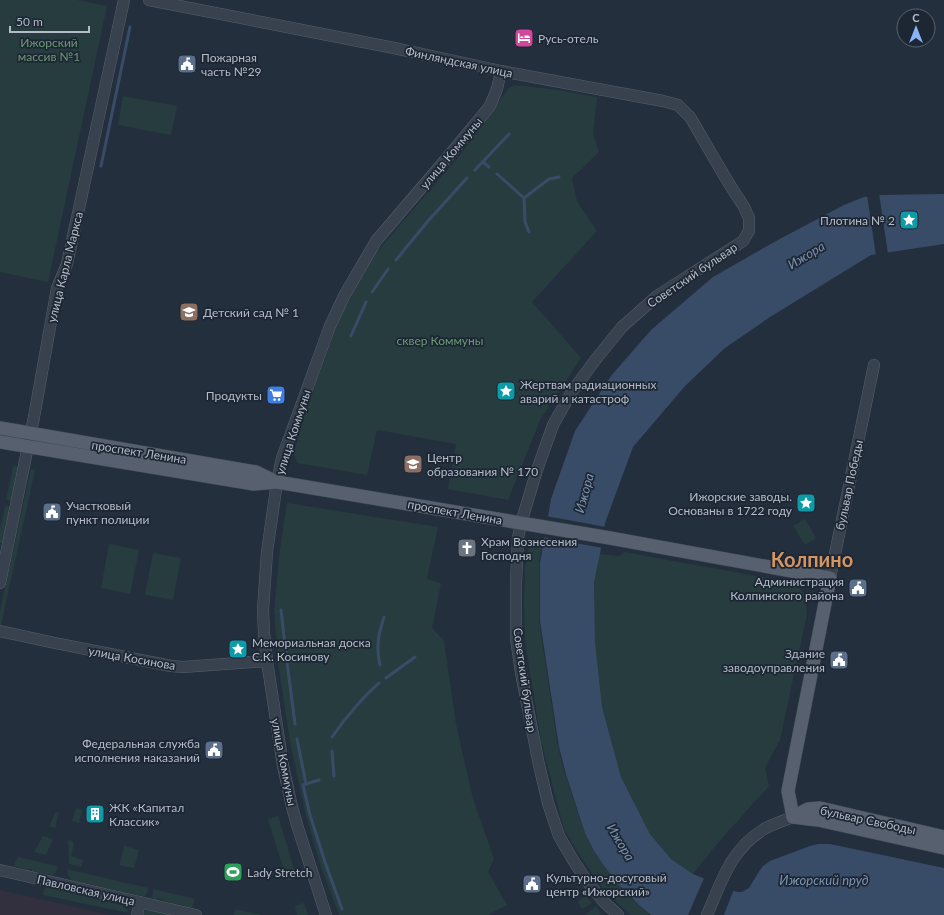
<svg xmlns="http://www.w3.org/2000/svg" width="944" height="915" font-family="Lato,sans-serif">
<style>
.medical{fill:#32303f}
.green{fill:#263c3f}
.water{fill:#394c67}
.pier{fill:#242f3e}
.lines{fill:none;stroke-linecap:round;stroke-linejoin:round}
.stream{stroke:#394c67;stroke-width:3}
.minor-casing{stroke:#565f6c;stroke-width:12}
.major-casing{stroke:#414a57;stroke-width:14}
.minor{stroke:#38414e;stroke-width:11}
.major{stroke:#56606e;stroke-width:13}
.labels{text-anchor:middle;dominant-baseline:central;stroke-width:3.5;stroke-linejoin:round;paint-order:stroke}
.poi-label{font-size:12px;fill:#b4bcc9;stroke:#1d2633;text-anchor:start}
.park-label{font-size:12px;fill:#6b9a76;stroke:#1d2633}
.street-label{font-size:12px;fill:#b4bcc9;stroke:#1d2633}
.water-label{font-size:13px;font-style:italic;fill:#7c92b1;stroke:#1d2633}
.town-label{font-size:20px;font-weight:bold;fill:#d59563;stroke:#1d2633}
</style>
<rect width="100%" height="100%" fill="#242f3e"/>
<!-- medical -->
<path class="medical" d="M0,890L110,915H0Z"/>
<!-- green -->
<g class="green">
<path d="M0,0H77L107,6L48,282L0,272Z"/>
<path d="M515,85L558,90L597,97L593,134L599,152L572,178L577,201L597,231L532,302L581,358L540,420L508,500L448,489L456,444L377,430L367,475L297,463L294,453L305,414L339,319L353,291L375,254L461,154L508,89L512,86Z"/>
<path d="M123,96L177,106L171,135L118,125Z"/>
<path d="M13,466L19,467L12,501L6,500Z"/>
<path d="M31,469L35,470L1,625H0V611Z"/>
<path d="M287,503L438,527L427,579L441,583L432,628L444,641L456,724L473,799L494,859L488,872L507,905L488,915H339L320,864L306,816L290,742L278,662L274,610L280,549Z"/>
<path d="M5,506L11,507L3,543H0V528Z"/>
<path d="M805,519L816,538L805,545L793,526Z"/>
<path d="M536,537L543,539L539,562V621L558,747L563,767L580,820L591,846L596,855L619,885L637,904L650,915H631L605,892L579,854L564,829L547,764L541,740L525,641L524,602L525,567L530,542Z"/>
<path d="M109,544L139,550L130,594L101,588Z"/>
<path d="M624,552L795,583L805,595L807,614L780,740L765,768L769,786L716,845L693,874L671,859L650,834L621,777L602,707L595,641L594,581L600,554L620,556Z"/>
<path d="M153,553L181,558L173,600L145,595Z"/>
<path d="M76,808L82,810L79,823L72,821Z"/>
<path d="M56,812L59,813L55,828L49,826Z"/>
<path d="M278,816L297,878L287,881L268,819Z"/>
<path d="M43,836L53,839L46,855L34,852Z"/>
<path d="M68,840L73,841L74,844L71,856L83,860L81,867L70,864L69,863Z"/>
<path d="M124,846L139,850L134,868L119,865Z"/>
<path d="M18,857L57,866C57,870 56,873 53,875L32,871V869H29V870L14,866L16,860Z"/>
<path d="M67,869L148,888L147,893L145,896H141L71,880L68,875Z"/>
<path d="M45,887L121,905C125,907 128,908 129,913L43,895Z"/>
<path d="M153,889L195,899L192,908L164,901V900L158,898L157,900L154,899L152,897Z"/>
<path d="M586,896L592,903L582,909L578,901Z"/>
<path d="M304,903L308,915H297L295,906Z"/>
<path d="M596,906L601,913L599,915H585Z"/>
<path d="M235,909L262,915H234Z"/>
<path d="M150,910L171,915H142L146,911Z"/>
</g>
<!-- water -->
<path class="water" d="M944,194V244L871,255L770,317L725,348L685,386L633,447L605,523L600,554L594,582L595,641L602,707L621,777L650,834L671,859L693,874L734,891L738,892H742L749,888L760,870L763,866L770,861L810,846L818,844H830L944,868V915H651L639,905L618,884L602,863L594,851L585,833L579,815L566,774L559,747L540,621V563L551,499L575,431L611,376L651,330L713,277L776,241L844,205L864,197L880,195Z"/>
<!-- pier -->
<g class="pier">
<path d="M879,193L888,254L876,256L867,195Z"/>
<path d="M546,516L606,527L603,548L542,537Z"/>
<path d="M705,876L734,889L724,915H688Z"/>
</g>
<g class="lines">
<!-- stream -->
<g class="stream">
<path d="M483,162L489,167"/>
<path d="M101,166L130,27"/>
<path d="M475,170L509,134"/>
<path d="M497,174L524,198L525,222L529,232"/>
<path d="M524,198L549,179L559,177"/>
<path d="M396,260L428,221L467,178"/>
<path d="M372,292L388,269"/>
<path d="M351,336L366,302"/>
<path d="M281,610L286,654"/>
<path d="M287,662L295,724"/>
<path d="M380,665C376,646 378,636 384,617"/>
<path d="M386,678L415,657"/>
<path d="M332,737C346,717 361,699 379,683"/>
<path d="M297,739L306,784"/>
<path d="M332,751L334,776"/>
<path d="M319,780L303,785L310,815L325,862L342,909"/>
</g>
<!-- minor casing -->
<g class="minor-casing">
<g id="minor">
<path d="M149,0L389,47L501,71L663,101L678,105L690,117L728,182L744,207L749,218V231L743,241L657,296L622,327L596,359L571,393L553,425L537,470L521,523L518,538L516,583V639L521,673L539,765L548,803L559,836L573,860L586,880L603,901L618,915"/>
<path d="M830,578L874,365"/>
<path d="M0,583L34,417L57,288L67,264L124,0"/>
<path d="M0,631L55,643L171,666L183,667L267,661"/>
<path d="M0,870L196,915"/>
<path d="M137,915L140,902"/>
<path d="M326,915L298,828L292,807L283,766L267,661L264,633L263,610L267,552L277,482L282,458L330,326L344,296L376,241L452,152L490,106L497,89L501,71"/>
<path d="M707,915C722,881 730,850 764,829C773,824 783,821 793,817"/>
</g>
</g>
<!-- major casing -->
<g class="major-casing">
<g id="major">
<path d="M0,428L256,472L277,482"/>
<path d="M0,442L254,484L277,482L610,538L830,578L788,791L793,817"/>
<path d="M793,817L808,809L820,808L944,837"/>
<path d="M793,817L818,820L944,848"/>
</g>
</g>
<!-- minor -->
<use href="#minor" class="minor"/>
<!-- major -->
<use href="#major" class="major"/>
</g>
<!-- icons -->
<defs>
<g id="hotel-square" transform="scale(1)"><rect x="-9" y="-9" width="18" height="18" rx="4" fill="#d1479c" stroke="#1d2633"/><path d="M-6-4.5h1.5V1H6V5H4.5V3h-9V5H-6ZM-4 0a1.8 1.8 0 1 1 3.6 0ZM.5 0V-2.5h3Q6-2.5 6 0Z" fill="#fff"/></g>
<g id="civic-square" transform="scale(1)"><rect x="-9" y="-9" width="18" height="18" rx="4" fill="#5c6f8a" stroke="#1d2633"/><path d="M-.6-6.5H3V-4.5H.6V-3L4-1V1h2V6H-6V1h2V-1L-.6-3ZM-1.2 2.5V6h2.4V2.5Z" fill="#fff"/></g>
<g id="sight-square" transform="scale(1)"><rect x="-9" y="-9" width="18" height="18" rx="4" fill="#0f9aa8" stroke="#1d2633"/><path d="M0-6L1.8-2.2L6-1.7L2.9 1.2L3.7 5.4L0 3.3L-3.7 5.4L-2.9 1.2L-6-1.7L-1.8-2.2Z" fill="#fff"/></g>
<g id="school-square" transform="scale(1)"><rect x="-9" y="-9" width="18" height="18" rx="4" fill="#8d6e63" stroke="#1d2633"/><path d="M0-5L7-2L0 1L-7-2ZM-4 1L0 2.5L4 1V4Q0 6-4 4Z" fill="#fff"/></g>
<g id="supermarket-square" transform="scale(1)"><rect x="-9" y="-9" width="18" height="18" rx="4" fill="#3f7fe0" stroke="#1d2633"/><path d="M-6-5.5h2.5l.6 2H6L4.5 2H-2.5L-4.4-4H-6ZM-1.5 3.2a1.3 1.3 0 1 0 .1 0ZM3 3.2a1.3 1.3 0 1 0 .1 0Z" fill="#fff"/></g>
<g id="church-square" transform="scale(1)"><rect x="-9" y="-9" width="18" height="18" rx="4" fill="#6b7280" stroke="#1d2633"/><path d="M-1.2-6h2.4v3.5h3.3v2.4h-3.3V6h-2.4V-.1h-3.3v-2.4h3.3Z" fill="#fff"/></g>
<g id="building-square" transform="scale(1)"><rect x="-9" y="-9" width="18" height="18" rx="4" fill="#0f9aa8" stroke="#1d2633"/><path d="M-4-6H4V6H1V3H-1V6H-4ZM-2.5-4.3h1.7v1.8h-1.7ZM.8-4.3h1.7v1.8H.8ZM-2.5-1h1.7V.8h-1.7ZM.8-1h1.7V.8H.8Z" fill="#fff"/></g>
<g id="stadium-square" transform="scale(1)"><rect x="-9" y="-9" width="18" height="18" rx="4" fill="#2e9e5b" stroke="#1d2633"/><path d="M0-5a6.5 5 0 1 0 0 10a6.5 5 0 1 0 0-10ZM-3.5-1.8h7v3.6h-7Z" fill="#fff"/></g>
</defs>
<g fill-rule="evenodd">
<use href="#hotel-square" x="524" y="38"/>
<use href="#civic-square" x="187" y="64"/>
<use href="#sight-square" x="909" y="220"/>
<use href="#school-square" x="189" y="312"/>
<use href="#sight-square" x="506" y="391"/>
<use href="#supermarket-square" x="276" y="395"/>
<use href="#school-square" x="413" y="464"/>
<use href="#sight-square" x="806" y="503"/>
<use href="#civic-square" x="52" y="512"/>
<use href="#church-square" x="467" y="548"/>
<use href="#civic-square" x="858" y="588"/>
<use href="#sight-square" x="238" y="649"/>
<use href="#civic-square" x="839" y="660"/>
<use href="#civic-square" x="214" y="750"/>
<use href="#building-square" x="95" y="814"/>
<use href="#stadium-square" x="233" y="872"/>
<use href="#civic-square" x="532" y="884"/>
</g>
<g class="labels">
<!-- poi labels -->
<g class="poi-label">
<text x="538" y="38">Русь-отель</text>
<text x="201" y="57">Пожарная<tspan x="201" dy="14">часть №29</tspan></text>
<text x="895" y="220" text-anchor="end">Плотина № 2</text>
<text x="203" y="312">Детский сад № 1</text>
<text x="520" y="384">Жертвам радиационных<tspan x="520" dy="14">аварий и катастроф</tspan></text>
<text x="262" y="395" text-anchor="end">Продукты</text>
<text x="427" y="457">Центр<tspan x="427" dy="14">образования № 170</tspan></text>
<text x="792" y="496" text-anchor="end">Ижорские заводы.<tspan x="792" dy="14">Основаны в 1722 году</tspan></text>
<text x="66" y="505">Участковый<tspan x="66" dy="14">пункт полиции</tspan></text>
<text x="481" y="541">Храм Вознесения<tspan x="481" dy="14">Господня</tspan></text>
<text x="844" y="581" text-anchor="end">Администрация<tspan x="844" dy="14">Колпинского района</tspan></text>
<text x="252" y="642">Мемориальная доска<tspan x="252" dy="14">С.К. Косинову</tspan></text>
<text x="825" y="653" text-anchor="end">Здание<tspan x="825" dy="14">заводоуправления</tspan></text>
<text x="200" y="743" text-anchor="end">Федеральная служба<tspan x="200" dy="14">исполнения наказаний</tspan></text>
<text x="109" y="807">ЖК «Капитал<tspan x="109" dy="14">Классик»</tspan></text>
<text x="247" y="872">Lady Stretch</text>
<text x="546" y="877">Культурно-досуговый<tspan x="546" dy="14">центр «Ижорский»</tspan></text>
</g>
<!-- park labels -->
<g class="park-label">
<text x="49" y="42">Ижорский<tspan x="49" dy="14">массив №1</tspan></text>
<text x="440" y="340">сквер Коммуны</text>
</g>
<!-- street labels -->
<g class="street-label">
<text transform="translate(459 62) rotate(12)">Финляндская улица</text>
<text transform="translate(451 153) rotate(-50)">улица Коммуны</text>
<text transform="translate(65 267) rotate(-76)">улица Карла Маркса</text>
<text transform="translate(692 275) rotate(-34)">Советский бульвар</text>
<text transform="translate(293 432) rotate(-72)">улица Коммуны</text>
<text transform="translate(139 452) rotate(9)">проспект Ленина</text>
<text transform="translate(849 485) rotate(-78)">бульвар Победы</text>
<text transform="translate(455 512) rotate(10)">проспект Ленина</text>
<text transform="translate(132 658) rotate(10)">улица Косинова</text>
<text transform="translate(525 680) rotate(82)">Советский бульвар</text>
<text transform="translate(284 762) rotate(79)">улица Коммуны</text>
<text transform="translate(868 820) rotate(12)">бульвар Свободы</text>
<text transform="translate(86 890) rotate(13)">Павловская улица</text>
</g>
<!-- water labels -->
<g class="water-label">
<text transform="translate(806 255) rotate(-31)">Ижора</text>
<text transform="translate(584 493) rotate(-75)">Ижора</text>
<text transform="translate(621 842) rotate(59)">Ижора</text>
<text x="824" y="880">Ижорский пруд</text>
</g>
<!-- town labels -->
<g class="town-label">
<text x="812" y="559">Колпино</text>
</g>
</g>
<!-- north arrow -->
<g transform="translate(916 28)"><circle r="19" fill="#1d2633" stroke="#59626f"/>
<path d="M0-3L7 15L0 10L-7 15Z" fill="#8ab4f8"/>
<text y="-6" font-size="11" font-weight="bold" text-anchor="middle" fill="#b4bcc9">С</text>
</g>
<!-- scale -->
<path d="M10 26v6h79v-6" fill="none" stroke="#b4bcc9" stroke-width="2"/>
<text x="16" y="26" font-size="12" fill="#b4bcc9" stroke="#1d2633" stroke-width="3" paint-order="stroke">50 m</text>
</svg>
